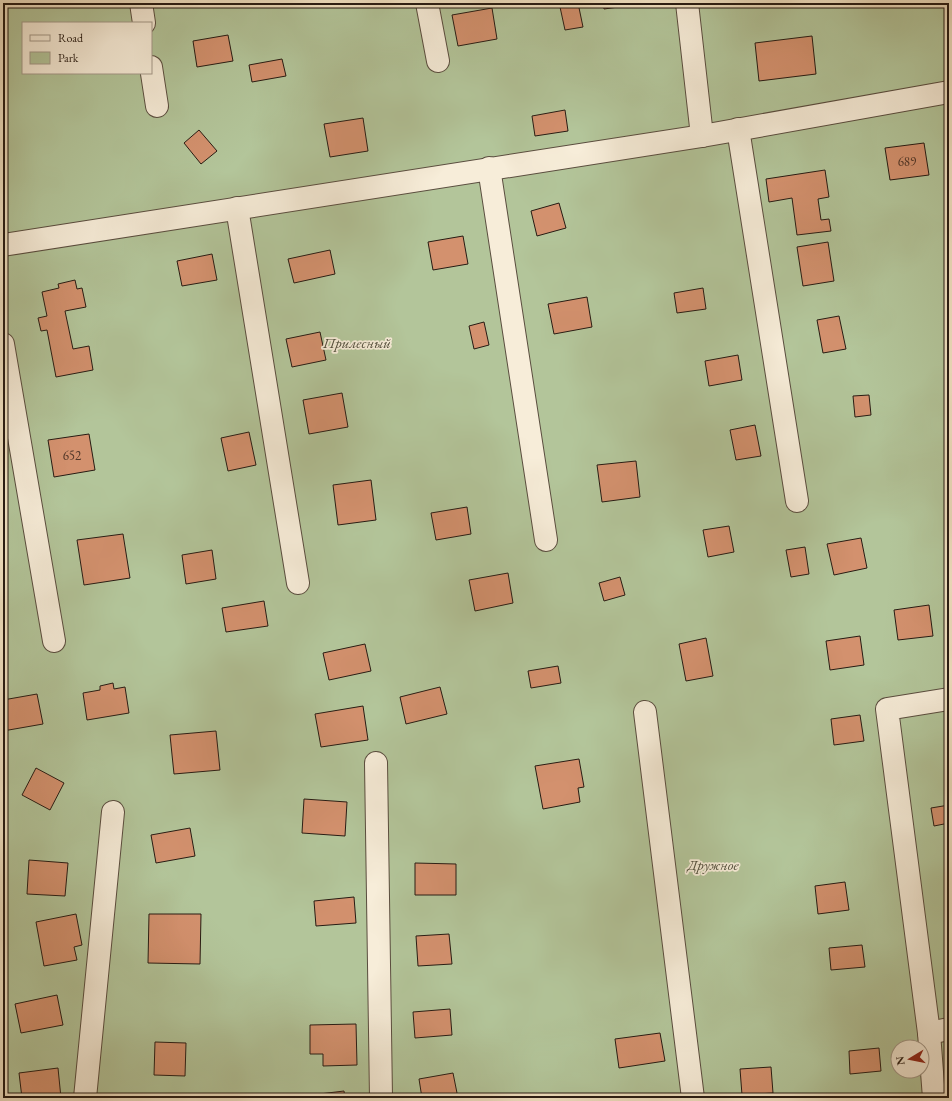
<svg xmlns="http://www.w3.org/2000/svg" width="952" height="1101" font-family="'EB Garamond',serif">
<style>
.green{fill:#b3c59a;stroke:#6d7056;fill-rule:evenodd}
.building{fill:#d3916e;stroke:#271b13}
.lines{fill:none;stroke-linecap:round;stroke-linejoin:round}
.minor-casing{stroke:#5a4d3f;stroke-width:24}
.minor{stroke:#f7edd9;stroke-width:22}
.labels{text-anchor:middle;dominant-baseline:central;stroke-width:3.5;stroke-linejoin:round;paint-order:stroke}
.number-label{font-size:13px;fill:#52382a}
.park-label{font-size:15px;font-style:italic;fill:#514e3c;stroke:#f7edd9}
</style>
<rect width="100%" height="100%" fill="#f2e3c4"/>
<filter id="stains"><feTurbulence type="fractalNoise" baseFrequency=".005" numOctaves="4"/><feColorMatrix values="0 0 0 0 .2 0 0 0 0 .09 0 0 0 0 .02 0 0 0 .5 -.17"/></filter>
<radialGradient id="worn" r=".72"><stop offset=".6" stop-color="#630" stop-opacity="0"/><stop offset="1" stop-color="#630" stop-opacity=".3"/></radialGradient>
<!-- green -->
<path class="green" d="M3,3H949V1098H3ZM23,23H151V73H23ZM898,1047H922V1071H898Z"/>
<!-- building -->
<g class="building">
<path d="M578,3L583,27L565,30L560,7Z"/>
<path d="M603,3H640V4L604,9Z"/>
<path d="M492,8L497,39L458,46L452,15Z"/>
<path d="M228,35L233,61L197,67L193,41Z"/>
<path d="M812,36L816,74L759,81L755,43Z"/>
<path d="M282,59L286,76L252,82L249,65Z"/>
<path d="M565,110L568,131L535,136L532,116Z"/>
<path d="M363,118L368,151L330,157L324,124Z"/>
<path d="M199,130L217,151L201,164L184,143Z"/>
<path d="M924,143L929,175L890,180L885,148Z"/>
<path d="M825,170L829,197L818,199L821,220L829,219L831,231L797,235L792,198L769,202L766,179Z"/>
<path d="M559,203L566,228L537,236L531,211Z"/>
<path d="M463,236L468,264L433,270L428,242Z"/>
<path d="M828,242L834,281L803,286L797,247Z"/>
<path d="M330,250L335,274L294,283L288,259Z"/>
<path d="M212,254L217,280L182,286L177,261Z"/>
<path d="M75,280L77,289L82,288L86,307L65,311L73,349L89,346L93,370L56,377L47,330L41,331L38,318L47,316L42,292L59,288L58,284Z"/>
<path d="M703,288L706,309L677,313L674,293Z"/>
<path d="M587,297L592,327L554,334L548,304Z"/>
<path d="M839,316L846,349L823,353L817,320Z"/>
<path d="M484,322L489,345L474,349L469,326Z"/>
<path d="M320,332L326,360L292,367L286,339Z"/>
<path d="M738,355L742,380L709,386L705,361Z"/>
<path d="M342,393L348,427L309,434L303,400Z"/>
<path d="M869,395L871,415L855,417L853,396Z"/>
<path d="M755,425L761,456L736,460L730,430Z"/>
<path d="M249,432L256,465L228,471L221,438Z"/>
<path d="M89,434L95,470L54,477L48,440Z"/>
<path d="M636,461L640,497L602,502L597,465Z"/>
<path d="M371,480L376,520L338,525L333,485Z"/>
<path d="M467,507L471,534L436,540L431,513Z"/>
<path d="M729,526L734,552L708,557L703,530Z"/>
<path d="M123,534L130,578L84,585L77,540Z"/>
<path d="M861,538L867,568L834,575L827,544Z"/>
<path d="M805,547L809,574L791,577L786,550Z"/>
<path d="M212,550L216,579L186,584L182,555Z"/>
<path d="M508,573L513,603L475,611L469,580Z"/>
<path d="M620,577L625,595L604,601L599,583Z"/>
<path d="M264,601L268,626L226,632L222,608Z"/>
<path d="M929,605L933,636L898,640L894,610Z"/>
<path d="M860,636L864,665L830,670L826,641Z"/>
<path d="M706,638L713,676L686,681L679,644Z"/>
<path d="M365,644L371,671L329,680L323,653Z"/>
<path d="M558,666L561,683L531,688L528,671Z"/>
<path d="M113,683L114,689L125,687L129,713L87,720L83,693L100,690V686Z"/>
<path d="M440,687L447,714L406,724L400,697Z"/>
<path d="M37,694L43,724L3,731V700Z"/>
<path d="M363,706L368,740L321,747L315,714Z"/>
<path d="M860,715L864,741L834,745L831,719Z"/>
<path d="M216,731L220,770L174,774L170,735Z"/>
<path d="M579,759L584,787L578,788L580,802L543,809L535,766Z"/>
<path d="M36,768L64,783L50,810L22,795Z"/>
<path d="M304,799L347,802L345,836L302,833Z"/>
<path d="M949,805V823L934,826L931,808Z"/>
<path d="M190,828L195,856L156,863L151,835Z"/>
<path d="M29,860L68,863L65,896L27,894Z"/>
<path d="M415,863L456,864V895H415Z"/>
<path d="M845,882L849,910L818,914L815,886Z"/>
<path d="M354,897L356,923L316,926L314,901Z"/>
<path d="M76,914L82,945L74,947L77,960L44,966L36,922Z"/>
<path d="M149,914H201L200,964L148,963Z"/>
<path d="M449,934L452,964L418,966L416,936Z"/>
<path d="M862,945L865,967L831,970L829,948Z"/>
<path d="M57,995L63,1025L21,1033L15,1004Z"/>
<path d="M450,1009L452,1035L415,1038L413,1012Z"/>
<path d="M356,1024L357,1065L323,1066V1054H310V1025Z"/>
<path d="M660,1033L665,1061L619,1068L615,1039Z"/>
<path d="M155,1042L186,1043L185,1076L154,1075Z"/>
<path d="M879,1048L881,1071L850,1074L849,1051Z"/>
<path d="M771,1067L773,1093L742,1095L740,1069Z"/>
<path d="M58,1068L61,1098H22L19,1073Z"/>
<path d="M453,1073L458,1098H422L419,1079Z"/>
<path d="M344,1091L345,1098H304L303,1096Z"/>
</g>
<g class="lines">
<!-- minor casing -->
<g class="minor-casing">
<g id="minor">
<path d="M141,3L144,23"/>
<path d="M427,3L438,61"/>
<path d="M687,3L702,136"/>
<path d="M151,67L157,106"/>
<path d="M738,129L797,501"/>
<path d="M489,168L546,540"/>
<path d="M237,208L298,583"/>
<path d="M3,245L702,136L949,92"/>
<path d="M3,344L54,641"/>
<path d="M645,712L693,1098"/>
<path d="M376,763L381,1098"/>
<path d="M929,1033L949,1029"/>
<path d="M85,1098L113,812"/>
<path d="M934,1098L929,1033L887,709L949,699"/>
</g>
</g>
<!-- minor -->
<use href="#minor" class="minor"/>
</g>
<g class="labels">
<!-- number labels -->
<g class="number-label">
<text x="907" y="161">689</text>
<text x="72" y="455">652</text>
</g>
<!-- park labels -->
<g class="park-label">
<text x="357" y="342">Прилесный</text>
<text x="713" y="864">Дружное</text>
</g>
</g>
<!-- margin -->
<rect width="952" height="1101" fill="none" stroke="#f2e3c4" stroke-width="16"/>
<rect x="4" y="4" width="944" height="1093" fill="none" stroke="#271b13" stroke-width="2"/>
<rect x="8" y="8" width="936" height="1085" fill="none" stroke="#271b13"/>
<!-- legend -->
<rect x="22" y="22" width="130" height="52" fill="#f7edd9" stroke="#a4998a"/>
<rect x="30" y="35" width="20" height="6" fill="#f7edd9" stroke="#a4998a"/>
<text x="58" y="42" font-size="12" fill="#271b13">Road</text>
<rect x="30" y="52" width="20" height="12" fill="#b3c59a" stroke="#a4998a"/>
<text x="58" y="62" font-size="12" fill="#271b13">Park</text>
<!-- north arrow -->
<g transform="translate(910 1059) rotate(260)"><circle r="19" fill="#f7edd9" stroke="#a4998a"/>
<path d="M0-3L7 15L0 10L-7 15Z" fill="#8f2418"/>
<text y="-6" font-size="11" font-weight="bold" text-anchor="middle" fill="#271b13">N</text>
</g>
<rect width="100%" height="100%" filter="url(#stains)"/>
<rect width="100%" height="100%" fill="url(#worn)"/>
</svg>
